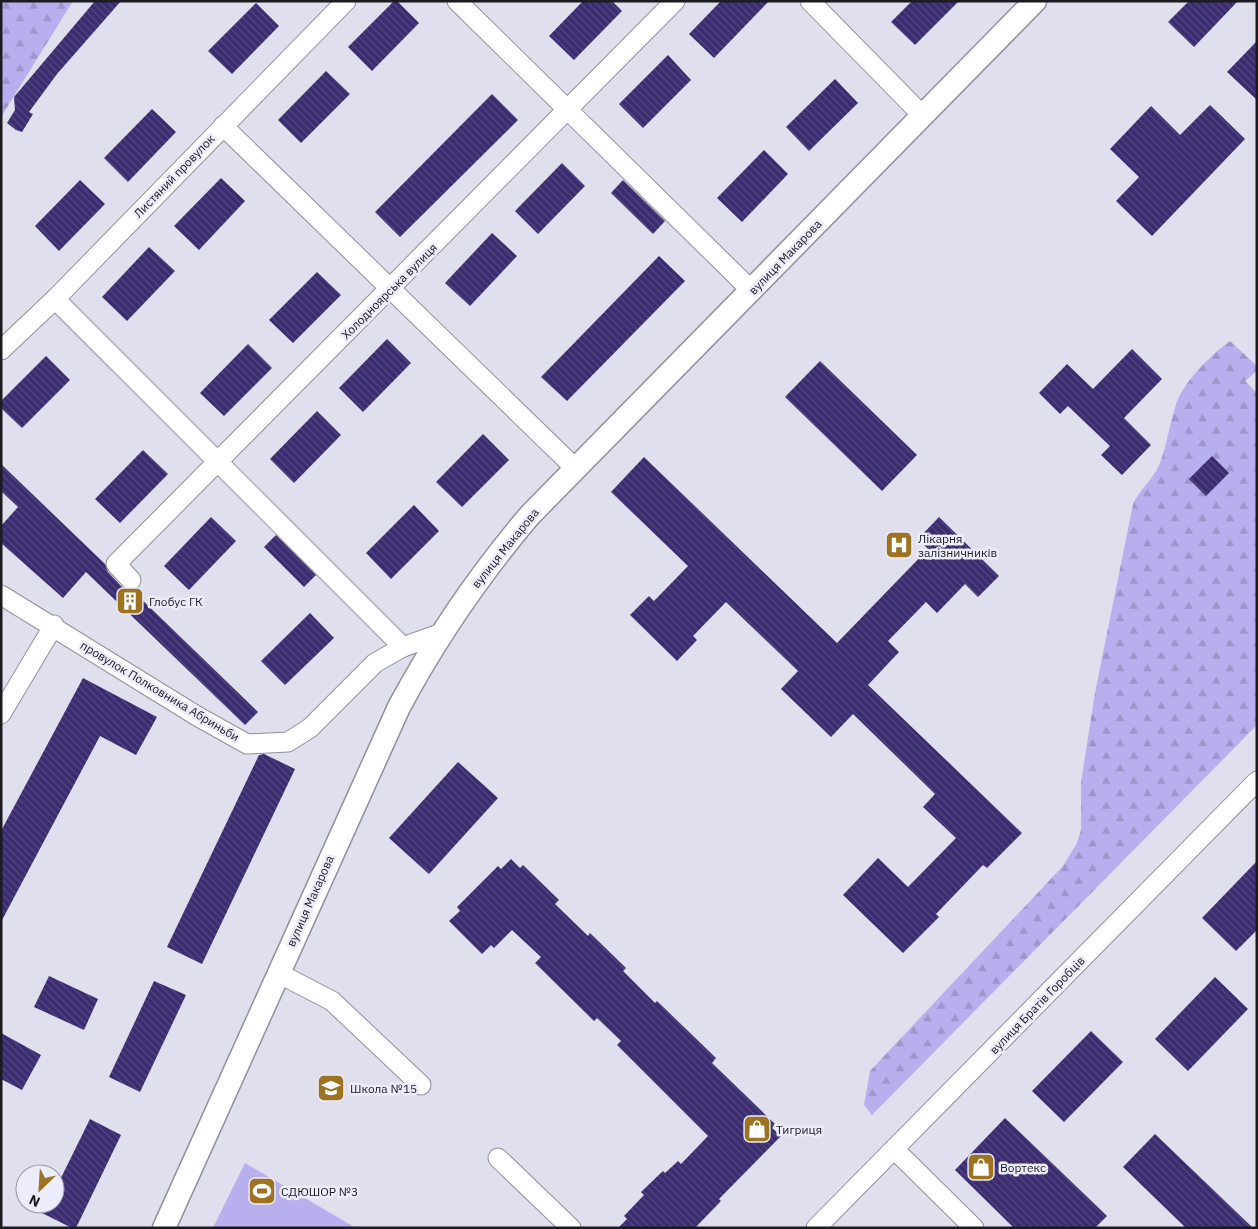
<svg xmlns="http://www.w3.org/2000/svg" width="1258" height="1229" font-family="'IBM Plex Sans',sans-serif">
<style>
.grass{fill:#b7afee}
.forest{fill:url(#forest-firs)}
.building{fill:url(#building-back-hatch)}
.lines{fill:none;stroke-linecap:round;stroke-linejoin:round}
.minor-casing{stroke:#918f9d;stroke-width:21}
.tertiary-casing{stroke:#918f9d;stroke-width:25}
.minor{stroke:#fff;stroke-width:19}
.tertiary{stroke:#fff;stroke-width:22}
.labels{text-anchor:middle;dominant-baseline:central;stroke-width:5;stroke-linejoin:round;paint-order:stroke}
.street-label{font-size:12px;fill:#1b1b20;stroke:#edecfb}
.poi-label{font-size:12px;fill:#1b1b20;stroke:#edecfb;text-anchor:start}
</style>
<defs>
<pattern id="forest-firs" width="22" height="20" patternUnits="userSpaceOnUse" patternTransform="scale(1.25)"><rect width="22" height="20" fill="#b7afee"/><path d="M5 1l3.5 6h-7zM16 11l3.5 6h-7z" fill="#9d96cc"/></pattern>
<pattern id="building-back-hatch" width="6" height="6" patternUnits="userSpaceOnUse" patternTransform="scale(1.25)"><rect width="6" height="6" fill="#3b2b70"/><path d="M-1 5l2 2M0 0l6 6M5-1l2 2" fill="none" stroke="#55487f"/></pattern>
</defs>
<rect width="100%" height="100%" fill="#e0dfee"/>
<!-- grass -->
<path class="grass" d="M245,1163L356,1228H213Z"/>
<!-- forest -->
<g class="forest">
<path d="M1,1H73L1,117Z"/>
<path d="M1230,341L1257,366V371L1245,381L1257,393V725L872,1115L864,1105L870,1071L1063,866L1077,843L1081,830V782L1095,693L1133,504C1140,489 1155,477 1160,463C1167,444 1170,423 1176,404C1185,380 1210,356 1230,341Z"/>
</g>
<!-- building -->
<g class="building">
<path d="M95,1H121L57,74L29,112L33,114L22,132L16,130L7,123L15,110L14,97Z"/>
<path d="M394,1H397L419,23L372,71L348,47Z"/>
<path d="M583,1H612L622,11L574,60L549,36Z"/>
<path d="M721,1H769L714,58L689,34Z"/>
<path d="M912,1H959L915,45L891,22Z"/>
<path d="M1189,1H1238L1194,47L1168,22Z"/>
<path d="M256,3L279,26L232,74L208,51Z"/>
<path d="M1257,41V100L1227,72Z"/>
<path d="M668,55L691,80L643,128L619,104Z"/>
<path d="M326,71L350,94L301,143L278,120Z"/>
<path d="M835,79L858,103L809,151L786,127Z"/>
<path d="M492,94L518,120L400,237L375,212Z"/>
<path d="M1210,105L1245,139L1152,236L1116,201L1139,177L1110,149L1151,106L1180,135Z"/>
<path d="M152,109L176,132L128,182L104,158Z"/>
<path d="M764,150L788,174L742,222L717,198Z"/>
<path d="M562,163L585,186L538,234L515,211Z"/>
<path d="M221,178L245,201L199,250L174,226Z"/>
<path d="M80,180L105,204L59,251L35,226Z"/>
<path d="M623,180L665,221L653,234L611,193Z"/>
<path d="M492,233L517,256L470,306L445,283Z"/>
<path d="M149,247L175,271L127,321L102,297Z"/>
<path d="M659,256L685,281L567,401L541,377Z"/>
<path d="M317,272L341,295L293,343L269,320Z"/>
<path d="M387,339L411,363L363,412L339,388Z"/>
<path d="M248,344L272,368L224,416L200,393Z"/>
<path d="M1132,349L1162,379L1124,418L1151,445L1122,475L1101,455L1110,446L1068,406L1060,414L1039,393L1067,364L1093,389Z"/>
<path d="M46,356L70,380L22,428L1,408V401Z"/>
<path d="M820,361L917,455L882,491L785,397Z"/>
<path d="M317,411L341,435L294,483L270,459Z"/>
<path d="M483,434L509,460L462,507L436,482Z"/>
<path d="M143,450L168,474L120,523L95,499Z"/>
<path d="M1212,456L1229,473L1206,496L1189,479Z"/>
<path d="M644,457L837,643L928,549L918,539L939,517L999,576L978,597L965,584L937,613L926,602L888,641L899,652L868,685L1022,833L987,868L983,865L936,914L939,917L903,953L843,895L878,858L908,887L956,838L923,807L935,794L853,714L831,737L781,689L798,671L726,602L693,636L697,640L677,661L630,615L649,596L654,601L688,566L611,492Z"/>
<path d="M1,464L105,564L108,572L123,588L133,591L258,712L245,725L86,572L63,598L1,543V526L18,507L1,491Z"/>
<path d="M414,505L439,531L391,579L366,553Z"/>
<path d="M211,517L236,541L189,590L164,566Z"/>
<path d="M276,535L316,575L304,587L264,547Z"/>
<path d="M310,613L334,638L285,685L261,661Z"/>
<path d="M83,678L157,717L136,755L100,736L1,922V831Z"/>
<path d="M264,754L295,769L202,964L167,947L259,755Z"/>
<path d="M458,762L498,798L429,874L389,838Z"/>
<path d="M511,859L520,868L523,865L559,900L555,904L588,936L590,933L626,968L623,971L655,1003L657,1001L716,1058L712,1063L775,1124L772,1128L781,1136L719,1199L721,1201L695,1228H618L627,1219L624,1216L644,1195L641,1192L663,1171L665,1173L678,1161L681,1164L708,1136L617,1045L621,1041L597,1018L594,1021L535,963L541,957L512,930L494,948L491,945L482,954L449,921L460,911L457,907L498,866L501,869Z"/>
<path d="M1257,861V930L1236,951L1202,918Z"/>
<path d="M49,976L98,999L84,1030L34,1007Z"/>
<path d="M1215,977L1248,1009L1188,1071L1155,1039Z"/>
<path d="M154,981L186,995L140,1092L109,1077Z"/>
<path d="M1091,1031L1123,1062L1064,1122L1032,1091Z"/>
<path d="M1,1033L41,1055L22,1090L1,1079Z"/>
<path d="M1005,1118L1107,1216L1095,1228H1014L955,1170Z"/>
<path d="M90,1119L121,1135L76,1228H72L24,1204H55V1190Z"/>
<path d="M1155,1134L1253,1228H1186L1123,1167Z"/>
</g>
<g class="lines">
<!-- minor casing -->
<g class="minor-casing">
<g id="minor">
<path d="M457,1L752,291"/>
<path d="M810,1L923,116"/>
<path d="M223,126L576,469"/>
<path d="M55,299L403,647"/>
<path d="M1,350L55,299L346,1"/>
<path d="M131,580L116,564L675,1"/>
<path d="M1,595L197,716L247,744L288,742L310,728L375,663L403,647L442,633"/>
<path d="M1,714L54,625"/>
<path d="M278,973L332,1001L421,1085"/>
<path d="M894,1149L974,1228"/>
<path d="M498,1158L571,1228"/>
<path d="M816,1228L1257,781"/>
</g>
</g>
<!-- tertiary casing -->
<g class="tertiary-casing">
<path id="tertiary" d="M164,1228L399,707C436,638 479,575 530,515L1035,1"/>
</g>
<!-- minor -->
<use href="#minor" class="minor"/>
<!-- tertiary -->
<use href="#tertiary" class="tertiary"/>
</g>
<!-- icons -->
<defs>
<g id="hospital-square" transform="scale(1.4375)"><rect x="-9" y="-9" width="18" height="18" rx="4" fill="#9d7322" stroke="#edecfb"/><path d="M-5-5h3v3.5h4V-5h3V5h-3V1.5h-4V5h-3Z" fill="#fff"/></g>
<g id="building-square" transform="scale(1.4375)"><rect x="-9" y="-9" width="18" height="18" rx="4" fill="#9d7322" stroke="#edecfb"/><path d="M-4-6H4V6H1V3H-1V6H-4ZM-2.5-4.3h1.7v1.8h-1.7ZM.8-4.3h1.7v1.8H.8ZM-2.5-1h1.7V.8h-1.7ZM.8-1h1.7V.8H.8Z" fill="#fff"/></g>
<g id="school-square" transform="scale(1.4375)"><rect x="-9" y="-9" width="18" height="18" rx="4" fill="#9d7322" stroke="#edecfb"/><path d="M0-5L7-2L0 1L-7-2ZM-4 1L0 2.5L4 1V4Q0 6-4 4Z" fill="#fff"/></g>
<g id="shop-square" transform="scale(1.4375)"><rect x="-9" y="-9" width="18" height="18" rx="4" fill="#9d7322" stroke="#edecfb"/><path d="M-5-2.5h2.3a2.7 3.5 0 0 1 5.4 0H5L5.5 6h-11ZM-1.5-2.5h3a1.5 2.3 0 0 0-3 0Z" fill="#fff"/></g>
<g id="stadium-square" transform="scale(1.4375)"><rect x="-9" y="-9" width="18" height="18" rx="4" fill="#9d7322" stroke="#edecfb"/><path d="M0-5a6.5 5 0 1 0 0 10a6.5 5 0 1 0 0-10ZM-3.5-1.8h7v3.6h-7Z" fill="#fff"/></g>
</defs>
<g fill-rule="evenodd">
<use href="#hospital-square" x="899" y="545"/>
<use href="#building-square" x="130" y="601"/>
<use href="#school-square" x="331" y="1088"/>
<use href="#shop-square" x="757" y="1129"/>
<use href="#shop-square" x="981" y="1167"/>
<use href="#stadium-square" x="262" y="1191"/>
</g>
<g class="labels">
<!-- street labels -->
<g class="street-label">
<text transform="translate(174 176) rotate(-46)">Листяний провулок</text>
<text transform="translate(785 257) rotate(-46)">вулиця Макарова</text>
<text transform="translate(389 291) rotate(-45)">Холодноярська вулиця</text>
<text transform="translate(505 548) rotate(-51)">вулиця Макарова</text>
<text transform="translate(160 691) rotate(31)">провулок Полковника Абриньби</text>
<text transform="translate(310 901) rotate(-66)">вулиця Макарова</text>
<text transform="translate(1037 1005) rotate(-46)">вулиця Братів Горобців</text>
</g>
<!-- poi labels -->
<g class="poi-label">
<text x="918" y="538">Лікарня<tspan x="918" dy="14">залізничників</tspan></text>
<text x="149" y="601">Глобус ГК</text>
<text x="350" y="1088">Школа №15</text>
<text x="776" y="1129">Тигриця</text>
<text x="1000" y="1167">Вортекс</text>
<text x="281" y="1191">СДЮШОР №3</text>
</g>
</g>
<!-- border -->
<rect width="1258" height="1229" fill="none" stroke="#1b1b20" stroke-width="5"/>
<!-- north arrow -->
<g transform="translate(40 1189) rotate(205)"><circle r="24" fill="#edecfb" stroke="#9998a3"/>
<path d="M0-4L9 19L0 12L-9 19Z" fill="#9d7322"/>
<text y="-8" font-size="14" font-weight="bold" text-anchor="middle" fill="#1b1b20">N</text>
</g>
</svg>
